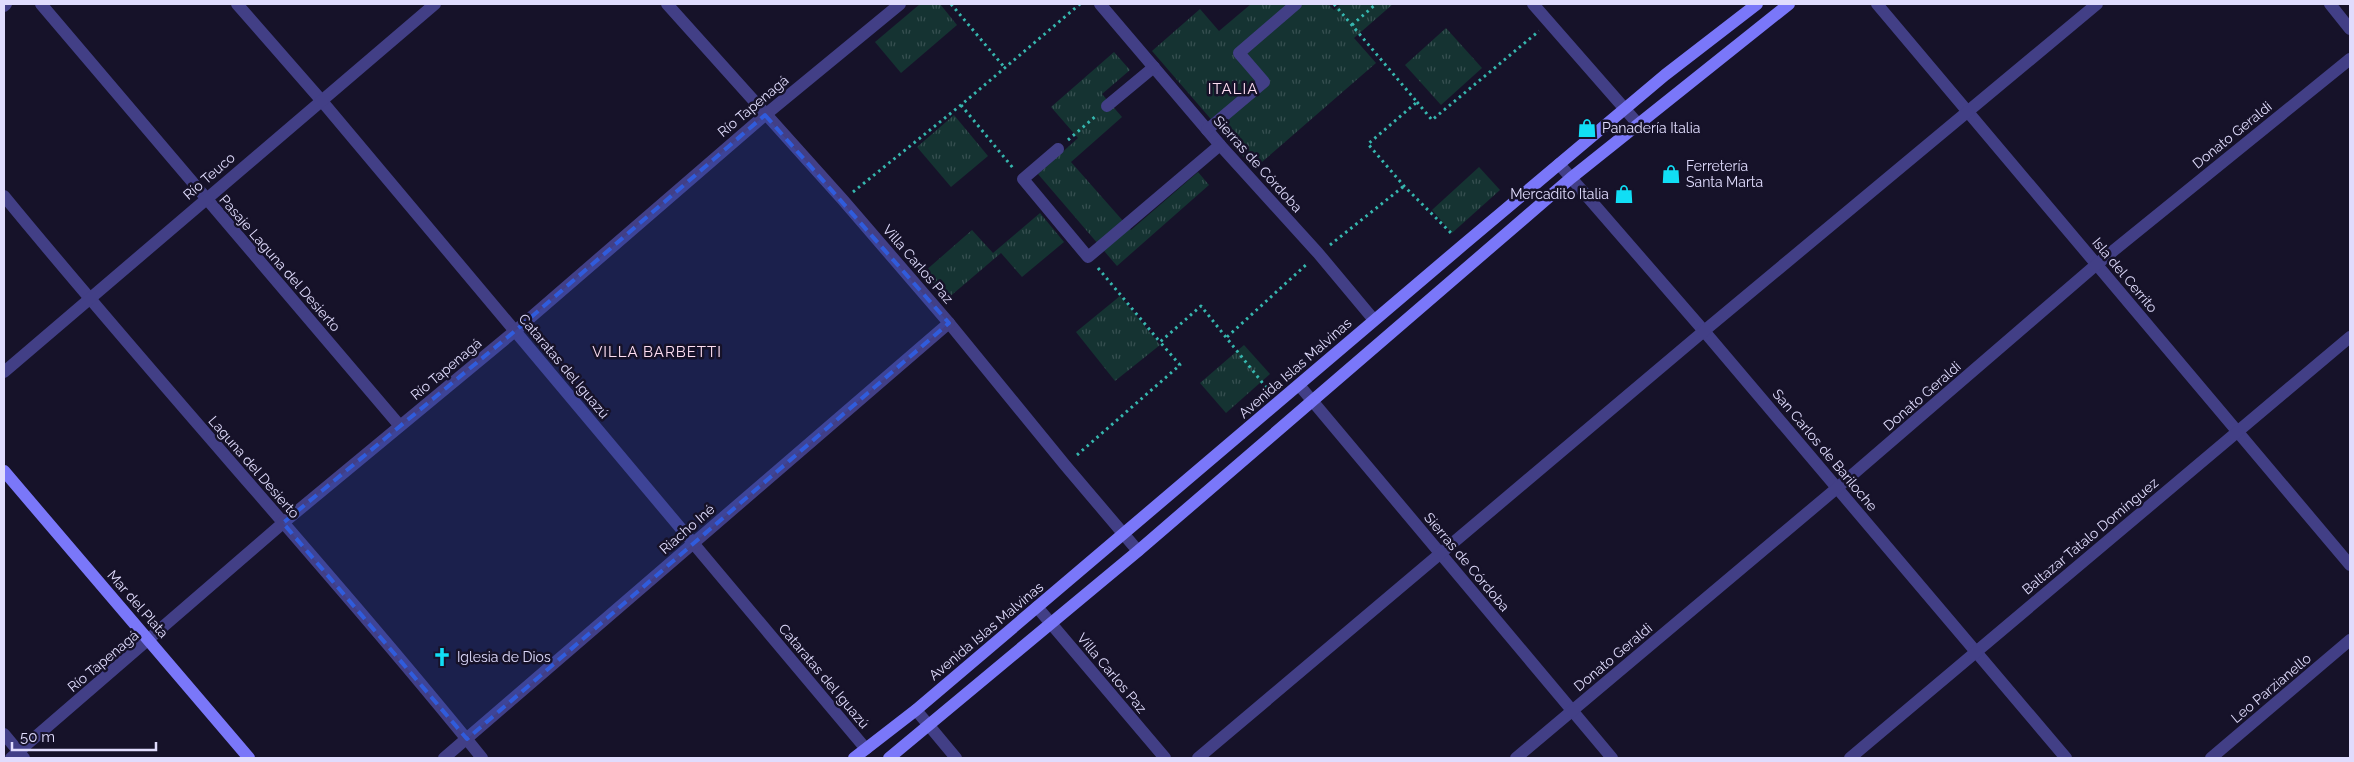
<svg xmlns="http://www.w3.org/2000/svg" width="2354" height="762" font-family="Raleway,sans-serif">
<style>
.grass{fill:url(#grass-tufts)}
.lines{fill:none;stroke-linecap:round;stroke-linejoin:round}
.path{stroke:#36b7af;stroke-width:3;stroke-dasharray:2.5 4;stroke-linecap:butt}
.street{stroke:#423f86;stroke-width:12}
.secondary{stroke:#7a77f9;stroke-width:12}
.marked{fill:#305cdc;fill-opacity:0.2;stroke:#305cdc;stroke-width:4;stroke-dasharray:10 6;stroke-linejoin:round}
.labels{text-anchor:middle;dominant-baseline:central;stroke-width:5;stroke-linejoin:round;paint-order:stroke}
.street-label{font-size:14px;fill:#e0dcfd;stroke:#161229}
.poi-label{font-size:14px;fill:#e0dcfd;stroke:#161229;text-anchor:start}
.neighbourhood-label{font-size:15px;letter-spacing:1px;fill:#fedef2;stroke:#161229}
</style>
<defs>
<pattern id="grass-tufts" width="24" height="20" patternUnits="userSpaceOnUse" patternTransform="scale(1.25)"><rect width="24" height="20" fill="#153332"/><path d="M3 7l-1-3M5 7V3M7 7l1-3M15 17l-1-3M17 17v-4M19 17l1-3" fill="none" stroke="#375051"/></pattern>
</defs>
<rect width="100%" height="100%" fill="#161229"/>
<!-- grass -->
<g class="grass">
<path d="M920,4H940L957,25L901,73L875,42Z"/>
<path d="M1251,4H1328L1334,10L1341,4H1393L1354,38L1376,63L1254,169L1152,51L1200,9L1219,31Z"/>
<path d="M1446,28L1482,68L1441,105L1405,65Z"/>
<path d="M1114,52L1130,70L1102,94L1122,117L1071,162L1131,230L1198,172L1209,185L1117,266L1038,174L1078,138L1051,107Z"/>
<path d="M954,115L988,156L951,187L917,147Z"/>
<path d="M1479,167L1500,190L1452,233L1432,210Z"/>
<path d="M1040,213L1064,242L1022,277L1001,253L947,299L924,272L972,230L993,253Z"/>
<path d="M1120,296L1160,345L1115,381L1076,332Z"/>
<path d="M1244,345L1270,374L1226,413L1200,383Z"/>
</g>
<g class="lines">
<!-- path -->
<g class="path">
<path d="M951,4L1005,68"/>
<path d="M1334,4L1417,102L1368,144L1404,186L1452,234"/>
<path d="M1352,25L1376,4"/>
<path d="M1417,102L1432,120L1539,31"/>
<path d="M961,105L1013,168"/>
<path d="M1068,140L1097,115"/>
<path d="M853,192L961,105L1080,4"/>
<path d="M1330,245L1404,186"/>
<path d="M1098,268L1160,342L1201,306L1269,391"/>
<path d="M1227,337L1308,263"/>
<path d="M1077,455L1180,365L1160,342"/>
</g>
<!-- street -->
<g class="street">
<path d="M41,4L400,426"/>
<path d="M237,4L321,100L866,749"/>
<path d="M667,4L843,200L949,323L1065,465L1138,551"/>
<path d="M1100,4L1220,145L1318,253L1374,320"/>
<path d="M1533,4L1638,124"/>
<path d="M1877,4L2350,565"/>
<path d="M2330,4L2350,29"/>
<path d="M4,6L6,4"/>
<path d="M1107,106L1154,67"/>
<path d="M1207,130L1264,82L1239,53L1296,4"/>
<path d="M1058,149L1023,179L1088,257L1220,145"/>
<path d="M1559,164L1704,331L2066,758"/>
<path d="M4,196C160,386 327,567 482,758"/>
<path d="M4,372L435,4"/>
<path d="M1299,385L1612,758"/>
<path d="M1037,607L1165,758"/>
<path d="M916,710L956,758"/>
<path d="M4,734L24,758"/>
<path d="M11,758L283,523L515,331L765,115L900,4"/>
<path d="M444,758L949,323"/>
<path d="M1198,758L1704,331L2097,4"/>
<path d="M1516,758L1837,488L2097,264L2350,59"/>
<path d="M1850,758L2350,337"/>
<path d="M2211,758L2350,640"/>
</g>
<!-- secondary -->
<g class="secondary">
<path d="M4,471L249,758"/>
<path d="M854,758L916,710L1463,245L1665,75L1757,4"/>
<path d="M889,758L1138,551L1571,178L1789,4"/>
</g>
</g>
<!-- marked area -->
<path class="marked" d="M765,115L949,323L467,739L283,523L515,331Z"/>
<!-- icons -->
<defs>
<g id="shop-bare" transform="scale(1.5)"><path d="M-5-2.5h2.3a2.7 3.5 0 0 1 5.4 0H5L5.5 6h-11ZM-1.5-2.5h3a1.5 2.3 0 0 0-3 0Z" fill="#11def5" stroke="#161229" stroke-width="2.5" paint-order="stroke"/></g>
<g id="church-bare" transform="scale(1.5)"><path d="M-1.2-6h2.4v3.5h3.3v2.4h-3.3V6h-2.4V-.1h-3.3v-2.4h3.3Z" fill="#11def5" stroke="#161229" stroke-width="2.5" paint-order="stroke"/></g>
</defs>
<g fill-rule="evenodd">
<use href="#shop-bare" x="1587" y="128"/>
<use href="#shop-bare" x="1671" y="174"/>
<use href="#shop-bare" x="1624" y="194"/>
<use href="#church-bare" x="442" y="657"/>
</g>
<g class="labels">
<!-- street labels -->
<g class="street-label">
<text transform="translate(753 106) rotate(-40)">Río Tapenagá</text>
<text transform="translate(2232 135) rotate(-39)">Donato Geraldi</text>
<text transform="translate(1258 164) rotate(48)">Sierras de Córdoba</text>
<text transform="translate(209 176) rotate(-41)">Río Teuco</text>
<text transform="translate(280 263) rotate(49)">Pasaje Laguna del Desierto</text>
<text transform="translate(918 264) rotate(49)">Villa Carlos Paz</text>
<text transform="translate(2125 275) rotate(50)">Isla del Cerrito</text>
<text transform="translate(564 366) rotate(50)">Cataratas del Iguazú</text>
<text transform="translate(1295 368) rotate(-41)">Avenida Islas Malvinas</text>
<text transform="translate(446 369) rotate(-40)">Río Tapenagá</text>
<text transform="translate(1922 396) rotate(-41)">Donato Geraldi</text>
<text transform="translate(1825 450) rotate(50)">San Carlos de Bariloche</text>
<text transform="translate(254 467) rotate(49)">Laguna del Desierto</text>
<text transform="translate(687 529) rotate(-41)">Riacho Iné</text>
<text transform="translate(2090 536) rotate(-40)">Baltazar Tatalo Domínguez</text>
<text transform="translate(1467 562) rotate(50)">Sierras de Córdoba</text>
<text transform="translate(138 604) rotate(49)">Mar del Plata</text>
<text transform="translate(986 631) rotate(-40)">Avenida Islas Malvinas</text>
<text transform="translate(1613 657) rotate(-40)">Donato Geraldi</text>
<text transform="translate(103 661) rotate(-40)">Río Tapenagá</text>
<text transform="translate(1112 673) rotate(50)">Villa Carlos Paz</text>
<text transform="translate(824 676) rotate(50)">Cataratas del Iguazú</text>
<text transform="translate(2271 688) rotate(-40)">Leo Parzianello</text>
</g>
<!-- poi labels -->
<g class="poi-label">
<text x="1602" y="128">Panadería Italia</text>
<text x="1686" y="166">Ferretería<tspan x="1686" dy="16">Santa Marta</tspan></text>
<text x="1609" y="194" text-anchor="end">Mercadito Italia</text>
<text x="457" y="657">Iglesia de Dios</text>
</g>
<!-- neighbourhood labels -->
<g class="neighbourhood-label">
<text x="1233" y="89">ITALIA</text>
<text x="657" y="352">VILLA BARBETTI</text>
</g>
</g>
<!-- border -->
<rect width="2354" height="762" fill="none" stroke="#e0dcfd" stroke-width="10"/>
<!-- scale -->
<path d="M12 742v8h144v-8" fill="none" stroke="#e0dcfd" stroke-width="2.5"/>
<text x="20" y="742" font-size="15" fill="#e0dcfd" stroke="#161229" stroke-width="4" paint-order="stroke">50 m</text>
</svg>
